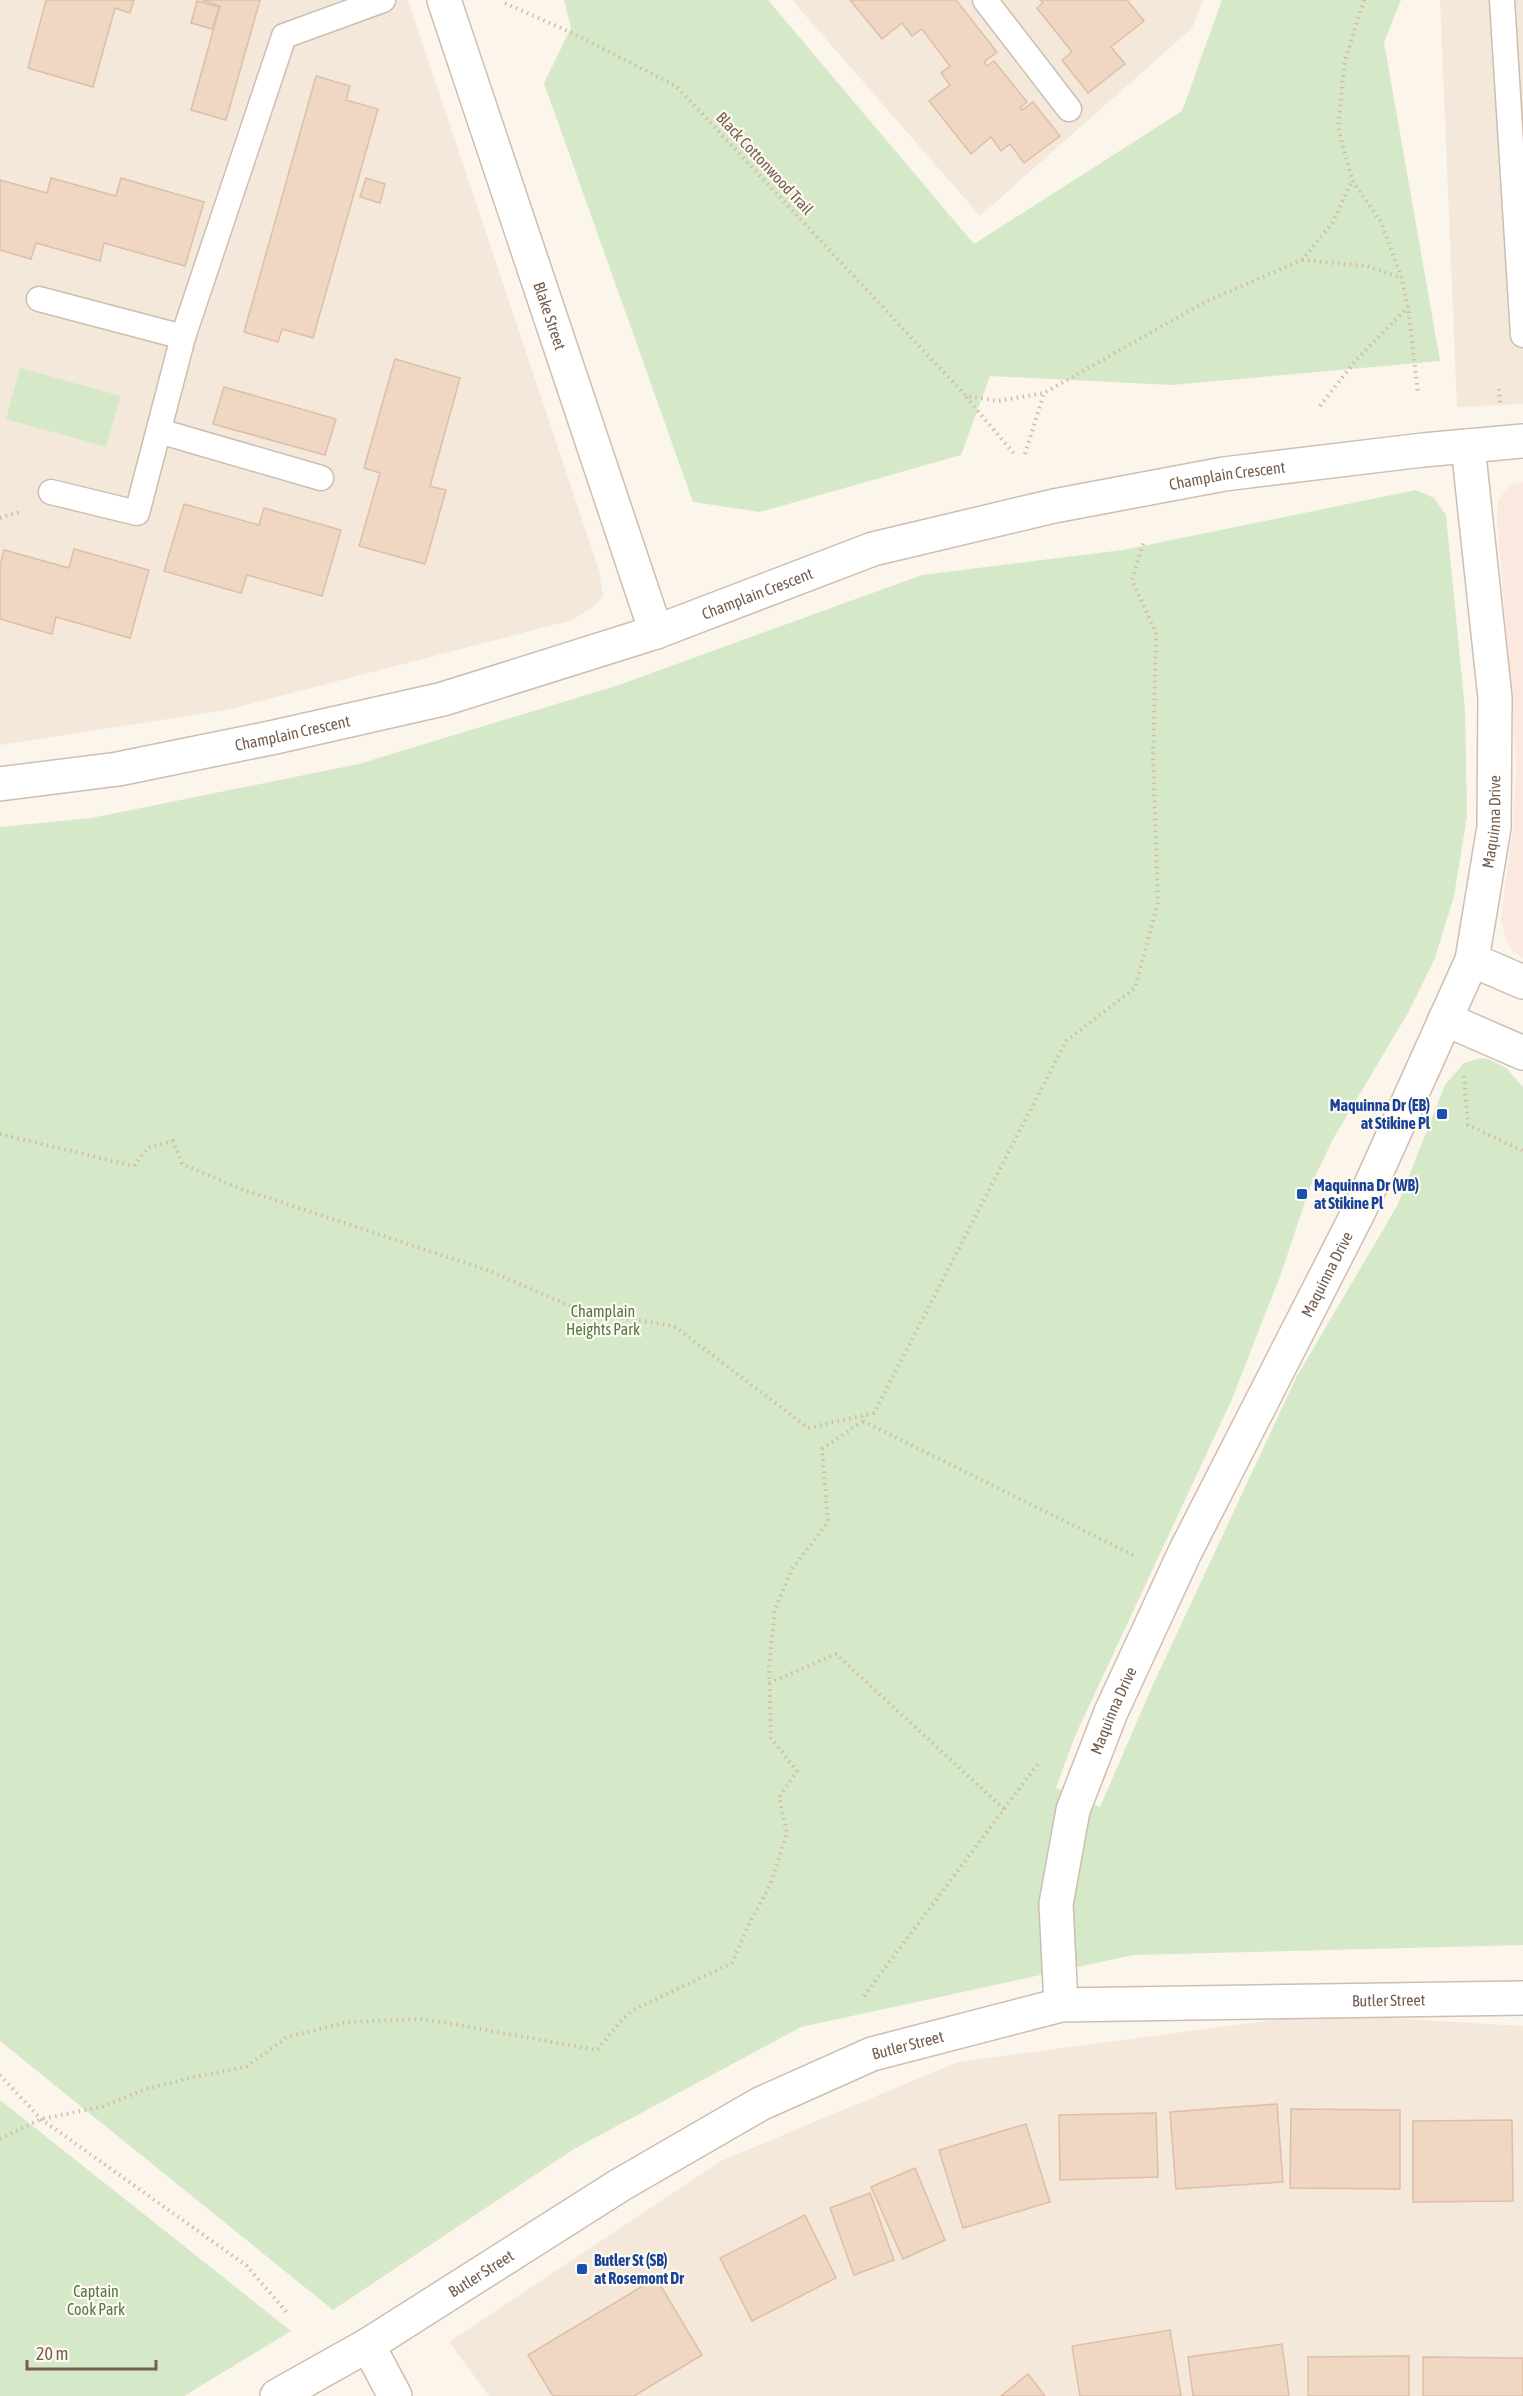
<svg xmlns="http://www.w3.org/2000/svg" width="1523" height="2396" font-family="'Asap Condensed',sans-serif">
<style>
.residential{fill:#f3e8d9}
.commercial{fill:#fbe8df}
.green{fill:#d5e9c9}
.building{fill:#efd7c4;stroke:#e0bea5;stroke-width:1.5}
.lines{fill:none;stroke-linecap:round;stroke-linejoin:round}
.service-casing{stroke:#cdbeb1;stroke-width:27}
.minor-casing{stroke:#cdbeb1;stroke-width:36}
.tertiary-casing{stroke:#cdbeb1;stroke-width:36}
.path{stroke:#d4baa7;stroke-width:4;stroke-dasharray:1.5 4.5;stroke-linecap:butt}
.service{stroke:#fff;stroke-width:24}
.minor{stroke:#fff;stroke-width:33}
.tertiary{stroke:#fff;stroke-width:33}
.transit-dot{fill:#1a4fb4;stroke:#fef9f1;stroke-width:2}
.labels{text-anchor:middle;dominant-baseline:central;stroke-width:4.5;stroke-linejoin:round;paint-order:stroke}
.street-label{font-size:16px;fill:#755e4f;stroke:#fef9f1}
.transit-label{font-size:16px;font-weight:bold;fill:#164399;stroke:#fef9f1;text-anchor:start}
.park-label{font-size:16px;fill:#547948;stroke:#fef9f1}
</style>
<rect width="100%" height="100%" fill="#fbf5eb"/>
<!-- residential -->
<g class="residential">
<path d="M0,0H408L599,570L603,596L596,605L572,620L226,710L0,745Z"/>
<path d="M792,0H1203L1192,28L980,216Z"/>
<path d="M1440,0H1523V404L1457,407Z"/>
<path d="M1319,2014L1523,2026V2396H489L449,2342L721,2161L958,2062Z"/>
</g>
<!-- commercial -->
<path class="commercial" d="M1523,482V958L1511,949L1506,940L1501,918L1513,828L1516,770L1513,712L1497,518L1498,501L1505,491L1511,485Z"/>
<!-- green -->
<g class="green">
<path d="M564,0H768L974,244L1182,111L1222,0H1401L1384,42L1440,361L1172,385L990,376L961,455L760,512L693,502L544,83L571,28Z"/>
<path d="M20,368L121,396L106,447L6,419Z"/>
<path d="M1416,490L1434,498L1446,515L1465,710L1467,816L1454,896L1435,958L1409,1011L1333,1139L1310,1187L1282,1271L1232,1399L1075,1736L1056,1788L1100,1807L1152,1687L1296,1378L1397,1206L1445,1085L1464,1063L1481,1058L1488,1059L1506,1068L1523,1087V1945L1133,1955L801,2027L574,2149L333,2310L0,2041V827L91,818L359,764L619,685L922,575L1123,550Z"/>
<path d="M0,2100L291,2331L184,2396H0Z"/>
</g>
<!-- building -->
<g class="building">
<path d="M46,0H134L130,13L115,8L93,87L28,68Z"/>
<path d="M202,0H260L226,120L191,110L220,6Z"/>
<path d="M850,0H956L997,52L984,62L987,66L994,61L1027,102L1020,108L1022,110L1033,102L1060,136L1024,163L1010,144L1001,151L991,137L971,154L929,101L950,85L941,73L950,66L922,29L912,36L902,23L882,39Z"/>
<path d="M1040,0H1127L1144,21L1111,47L1125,64L1088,93L1062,60L1072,52L1037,8L1043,3Z"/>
<path d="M197,1L219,7L212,29L191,23Z"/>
<path d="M316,76L350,86L346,100L378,109L313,338L282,329L278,342L244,332Z"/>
<path d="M51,178L116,196L121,178L204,202L185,266L104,243L100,261L36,243L31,259L0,250V180L47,193Z"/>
<path d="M366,178L385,184L380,203L360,197Z"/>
<path d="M395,359L460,378L430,486L446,490L425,564L359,546L380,473L364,468Z"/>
<path d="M224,387L336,419L325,455L213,424Z"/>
<path d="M184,504L259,525L264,508L341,530L322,596L247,575L241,593L164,571Z"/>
<path d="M74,549L149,570L130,638L56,617L52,634L0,619V566L4,550L69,568Z"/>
<path d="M1277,2104L1283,2182L1176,2189L1170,2112Z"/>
<path d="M1291,2109L1400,2110V2189L1290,2188Z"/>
<path d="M1156,2113L1158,2177L1060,2180L1059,2115Z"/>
<path d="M1512,2120L1513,2201L1413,2202V2121Z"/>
<path d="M1026,2124L1050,2202L963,2228L939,2150Z"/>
<path d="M915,2168L945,2240L903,2259L871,2187Z"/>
<path d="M870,2193L894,2260L854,2275L830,2208Z"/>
<path d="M805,2215L836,2278L752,2321L720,2258Z"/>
<path d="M656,2278L702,2355L634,2396H553L528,2355Z"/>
<path d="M1170,2330L1181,2396H1080L1072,2346Z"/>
<path d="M1282,2344L1289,2396H1193L1188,2357Z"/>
<path d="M1409,2356V2396H1308V2357Z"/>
<path d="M1423,2357L1523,2358V2396H1423Z"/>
<path d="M1028,2374L1045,2396H1001Z"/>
</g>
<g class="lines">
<!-- service casing -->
<g class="service-casing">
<g id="service">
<path d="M985,0L1069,109"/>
<path d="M1502,0L1523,335"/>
<path d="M39,299L183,337"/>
<path d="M159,431L321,478"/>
<path d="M51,492L137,513L183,337L284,36L383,0"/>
</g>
</g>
<!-- minor casing -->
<g class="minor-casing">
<g id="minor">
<path id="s1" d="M444,0L656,632"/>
<path d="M1472,960L1523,982"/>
<path d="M1445,1019L1523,1053"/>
<path id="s2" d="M1061,2005L1056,1904L1073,1810L1111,1712L1185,1552L1359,1211L1472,960L1494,827L1495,698L1468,446"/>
<path d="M368,2345L395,2396"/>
<path id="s3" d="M277,2396L368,2345L620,2185L760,2104L872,2054L1061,2005L1523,1998"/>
</g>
</g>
<!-- tertiary casing -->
<g class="tertiary-casing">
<g id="tertiary">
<path id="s4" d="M0,784L118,769L275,737L443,699L656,632L873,549L1054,506L1224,474L1423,450L1523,441"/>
</g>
</g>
<!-- path -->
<g class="path">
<path d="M1364,0L1345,60L1338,127L1352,180L1381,222L1402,279L1408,307L1418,393"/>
<path d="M505,3L572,33L676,86L966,396L998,401L1044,393"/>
<path d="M1302,260L1367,266L1401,278"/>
<path d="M1499,389L1500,405"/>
<path d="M966,397L1016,456"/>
<path d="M1320,406L1356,360L1408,307"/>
<path d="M1025,454L1044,393L1205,302L1302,260L1333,222L1352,180"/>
<path d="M0,518L22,511"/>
<path d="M1464,1076L1468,1125L1523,1151"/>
<path d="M0,1134L134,1166L147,1148L173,1141L182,1164L241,1189L487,1270L582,1311L674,1326L808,1428L874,1413L1066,1041L1135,988L1158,902L1153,758L1156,633L1132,580L1143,543"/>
<path d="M863,1421L1137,1557"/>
<path d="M769,1683L836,1654L1004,1809"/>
<path d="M864,1996L1040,1761"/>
<path d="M0,2075L41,2119L247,2266L289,2315"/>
<path d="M0,2139L41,2119L101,2107L146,2089L194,2077L246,2067L287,2037L347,2022L424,2019L597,2050L620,2022L633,2010L732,1963L748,1926L770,1885L787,1833L779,1797L797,1771L771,1738L769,1666L775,1609L792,1569L828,1522L822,1449L863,1421V1416"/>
</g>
<!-- service -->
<use href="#service" class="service"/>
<!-- minor -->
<use href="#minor" class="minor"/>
<!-- tertiary -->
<use href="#tertiary" class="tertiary"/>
</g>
<!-- markers -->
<g class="transit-dot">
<rect x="1436" y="1108" width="12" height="12" rx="3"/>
<rect x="1296" y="1188" width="12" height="12" rx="3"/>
<rect x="576" y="2263" width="12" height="12" rx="3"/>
</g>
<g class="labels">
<!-- street labels -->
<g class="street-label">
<text transform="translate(765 163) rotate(47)">Black Cottonwood Trail</text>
<text stroke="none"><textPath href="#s1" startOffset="333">Blake Street</textPath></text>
<text stroke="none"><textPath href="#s4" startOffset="1269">Champlain Crescent</textPath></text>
<text stroke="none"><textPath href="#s4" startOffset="783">Champlain Crescent</textPath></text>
<text stroke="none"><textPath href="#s4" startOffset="297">Champlain Crescent</textPath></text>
<text stroke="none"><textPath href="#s2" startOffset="1276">Maquinna Drive</textPath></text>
<text stroke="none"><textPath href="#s2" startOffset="790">Maquinna Drive</textPath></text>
<text stroke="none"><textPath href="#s2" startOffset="304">Maquinna Drive</textPath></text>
<text stroke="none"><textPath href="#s3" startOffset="1210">Butler Street</textPath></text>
<text stroke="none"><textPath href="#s3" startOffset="724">Butler Street</textPath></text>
<text stroke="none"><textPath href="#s3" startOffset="238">Butler Street</textPath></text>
</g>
<!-- transit labels -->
<g class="transit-label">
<text x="1430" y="1105" text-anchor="end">Maquinna Dr (EB)<tspan x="1430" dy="18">at Stikine Pl</tspan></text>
<text x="1314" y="1185">Maquinna Dr (WB)<tspan x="1314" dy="18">at Stikine Pl</tspan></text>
<text x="594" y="2260">Butler St (SB)<tspan x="594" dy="18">at Rosemont Dr</tspan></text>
</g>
<!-- park labels -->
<g class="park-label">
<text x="603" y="1311">Champlain<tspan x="603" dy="18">Heights Park</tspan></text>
<text x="96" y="2291">Captain<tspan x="96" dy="18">Cook Park</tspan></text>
</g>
</g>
<!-- scale -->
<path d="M27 2360v9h129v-9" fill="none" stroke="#755e4f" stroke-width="3"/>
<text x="36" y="2360" font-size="18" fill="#755e4f" stroke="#fef9f1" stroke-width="4.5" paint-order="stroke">20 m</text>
</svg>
